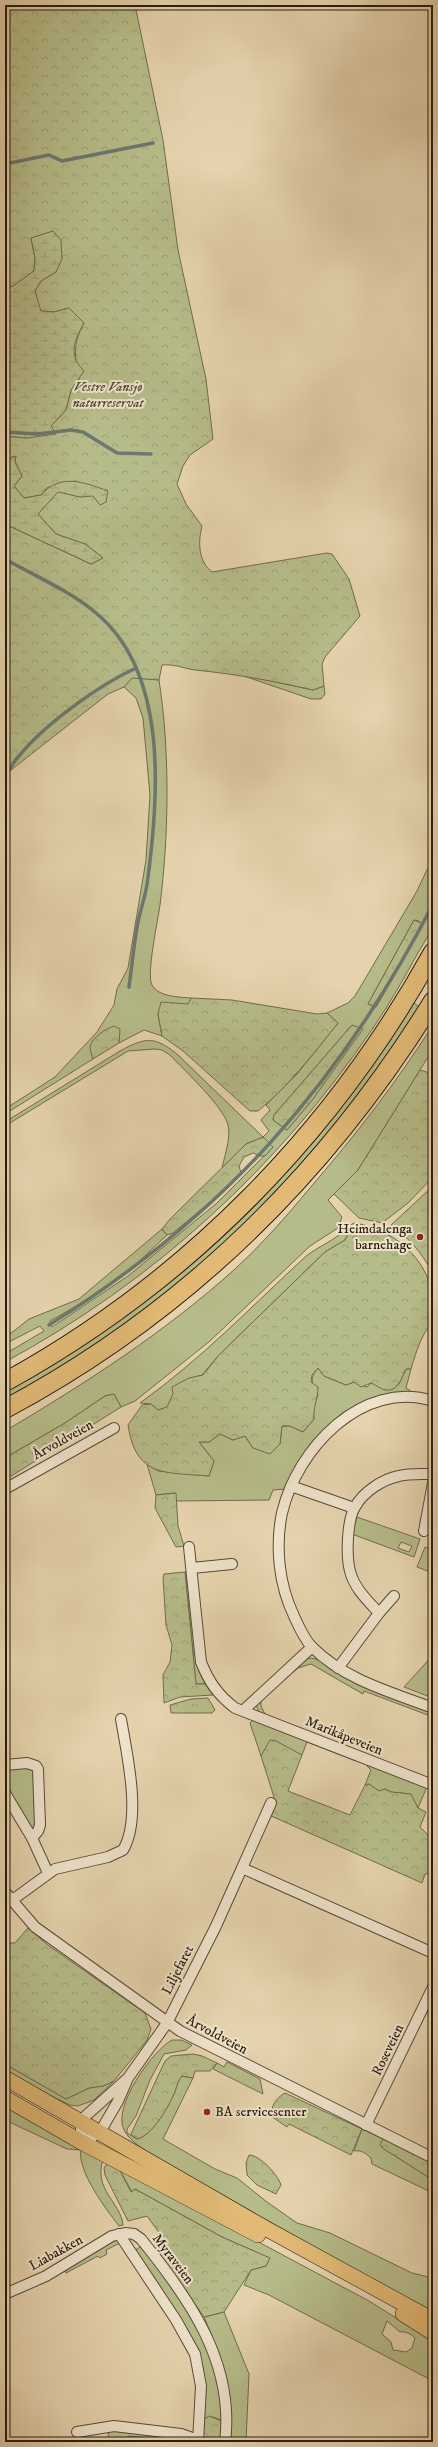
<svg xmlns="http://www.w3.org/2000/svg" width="438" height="2447" font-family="'IM FELL DW Pica',serif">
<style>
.green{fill:#b6bc89;stroke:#706c4c;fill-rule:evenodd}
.forest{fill:url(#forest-crowns);stroke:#706c4c}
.wetland{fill:url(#wetland-marsh);stroke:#706c4c}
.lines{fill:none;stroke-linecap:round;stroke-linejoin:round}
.stream{stroke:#6c7870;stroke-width:3.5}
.street-casing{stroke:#584936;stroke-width:12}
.primary-casing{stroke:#291b0e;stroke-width:16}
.highway-casing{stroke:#291b0e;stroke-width:20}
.street{stroke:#eee2ca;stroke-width:10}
.primary{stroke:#e2ba76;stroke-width:15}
.highway{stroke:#e2ba76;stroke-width:18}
.poi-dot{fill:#8f2418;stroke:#eee2ca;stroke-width:1.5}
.labels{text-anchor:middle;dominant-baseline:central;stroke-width:4;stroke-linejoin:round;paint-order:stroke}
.park-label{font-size:14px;font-style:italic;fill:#534b33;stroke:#eee2ca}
.poi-label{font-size:14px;fill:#291b0e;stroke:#eee2ca;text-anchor:end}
.street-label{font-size:14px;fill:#291b0e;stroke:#eee2ca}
</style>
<defs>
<pattern id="forest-crowns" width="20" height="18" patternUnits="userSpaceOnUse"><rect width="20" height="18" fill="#b6bc89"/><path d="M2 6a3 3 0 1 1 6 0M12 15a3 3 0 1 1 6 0" fill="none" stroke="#9ca175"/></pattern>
<pattern id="wetland-marsh" width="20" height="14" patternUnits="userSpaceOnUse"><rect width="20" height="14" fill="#b6bc89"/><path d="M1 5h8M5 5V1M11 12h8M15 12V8" fill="none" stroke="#9ca175"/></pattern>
</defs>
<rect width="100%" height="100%" fill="#e5d3ad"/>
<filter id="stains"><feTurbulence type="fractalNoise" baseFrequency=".005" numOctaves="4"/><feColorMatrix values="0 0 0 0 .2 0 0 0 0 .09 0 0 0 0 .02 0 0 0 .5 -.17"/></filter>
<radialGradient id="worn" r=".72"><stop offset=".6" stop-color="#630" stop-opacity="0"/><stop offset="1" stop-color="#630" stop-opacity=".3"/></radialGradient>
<!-- green -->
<g class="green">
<path d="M238,674L313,690L324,686L325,694L321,699H311Z"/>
<path d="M132,677L159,680C170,751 169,834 160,905C158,920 146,975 152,985C158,997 179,997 191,998L189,1004L158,1014L162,1036L144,1030L119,1043V1038L105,1030C91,1043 91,1041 93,1059L5,1114V1109L55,1077L97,1032L114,1005L117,989L128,968L146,860L150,795L143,718L136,698L124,687Z"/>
<path d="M433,857C433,873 437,914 432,926C429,935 424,943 419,951C405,977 390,1003 373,1028C279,1167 153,1282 5,1362V1354L44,1331L40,1326L5,1344V1338L29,1319L79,1299L162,1229L167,1235L132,1268L94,1296L50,1321L52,1327L128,1276L217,1203L273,1147L263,1137L246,1144L222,1168C225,1154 231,1138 228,1125C224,1107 184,1070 170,1055L162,1050L155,1049L128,1051L5,1126V1122L120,1051C146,1037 154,1036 177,1054L263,1137L269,1131L261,1120L270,1110L266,1105L297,1074L338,1023L327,1013L348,1003L355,996L417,891ZM414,920L419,921L421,929L376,1007L368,1004ZM352,1025L356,1028L313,1099L287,1130L273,1120L274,1115Z"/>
<path d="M414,1003L419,1007C385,1060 349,1114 307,1161C243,1233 169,1295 91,1349C64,1368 33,1384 5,1401V1392C64,1358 120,1322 173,1280C269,1203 348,1106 414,1003Z"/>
<path d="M433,1025V1049L358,1170L328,1200L342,1217L338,1228L310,1246L210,1341L135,1401L121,1407L114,1394L105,1396L65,1423L5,1458V1431C86,1383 165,1332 235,1269C262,1244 286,1217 309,1189C355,1136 396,1083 433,1025Z"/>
<path d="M347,1227L349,1232L345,1240L325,1252L219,1355L202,1375C184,1379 175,1390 167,1408L158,1410L151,1404L140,1403C200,1360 251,1307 305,1257C318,1246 337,1240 347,1227Z"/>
<path d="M318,1368L324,1376L346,1385L354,1382L367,1387L371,1383L393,1389L399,1384L406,1369H411L406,1388L411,1391L409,1393C351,1391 306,1439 285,1489L273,1490L269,1500L176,1501L175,1493L156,1495L147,1464L158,1471L209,1476L214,1461L199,1442H209L220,1434L233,1440L245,1436L253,1448L280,1444L282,1426H290L303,1432L314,1419L313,1408L318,1395C312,1383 309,1379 318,1368Z"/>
<path d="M357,1517L420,1539L414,1557L352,1534ZM401,1542L412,1546L409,1552L398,1548Z"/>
<path d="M425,1547L433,1550V1573L417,1567Z"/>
<path d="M188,1571L199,1671L205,1684H196L185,1572Z"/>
<path d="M433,1655V1698L404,1687Z"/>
<path d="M311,1658L320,1660L433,1712V1717L364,1691L363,1694L311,1664L298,1668L261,1699V1706L266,1716L259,1712L255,1703L303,1660Z"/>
<path d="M253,1720L356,1759V1761L307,1742L302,1755L278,1744L266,1749L261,1756L250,1723Z"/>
<path d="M369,1764L424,1786L426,1789L418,1808L410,1794L391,1792L385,1789L379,1791L369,1784L365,1785L371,1770L367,1766Z"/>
<path d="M9,1768H32C43,1782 36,1811 35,1828H29L8,1791L5,1772Z"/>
<path d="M172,2040H181L192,2045L186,2050L164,2054L150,2080L136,2116L127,2129V2133L137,2139C151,2136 167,2109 173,2096C177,2088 176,2083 182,2076L193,2078L163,2139L215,2169L237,2178L267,2202L297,2223L330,2233L412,2273L433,2278V2314L173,2167C158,2157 133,2147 124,2130C112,2107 152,2051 172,2040Z"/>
<path d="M227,2062L260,2079L263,2094L213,2069L217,2063L224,2067Z"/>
<path d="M5,2064L66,2099L89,2088L103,2086L114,2081L94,2100L78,2106L70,2105L53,2097L5,2071Z"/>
<path d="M5,2105L103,2160C93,2189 121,2203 123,2225L119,2226C106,2209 77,2171 81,2150L67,2149L5,2120Z"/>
<path d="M362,2129L383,2139L381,2145L384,2149L433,2180V2193L372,2164L371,2158C365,2153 362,2150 354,2151Z"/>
<path d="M118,2167L369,2301L433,2341V2381L269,2295L244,2285L251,2270L266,2266L269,2258L222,2237L135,2189L132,2192ZM387,2321L400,2332C405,2331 411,2334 415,2338L412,2348L406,2352L393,2350L391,2342L382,2334Z"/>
<path d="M120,2239L122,2242L106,2250L107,2254L100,2258L98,2256L66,2273L65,2271L110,2242Z"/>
<path d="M140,2247L150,2257L187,2308L202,2335L216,2371L224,2422C215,2417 212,2415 203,2420V2378L134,2251Z"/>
<path d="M224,2312L249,2374L246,2442H230C234,2397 222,2358 204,2317Z"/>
<path d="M109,2429L179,2437L186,2442L129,2436L121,2442H113L108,2436Z"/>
</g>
<!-- forest -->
<g class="forest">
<path d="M5,5H135L163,140L178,250L206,379L213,439L190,455L183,466L177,484L186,504L202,526C198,542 198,561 212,572L327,553L332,554L349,579L360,616L325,657L322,664L324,686L313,690C274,681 235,674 195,670C181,668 176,664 162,665L159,680L132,678L124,687L108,694L11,770H5V524L91,564L103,558L85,544L56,534L38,514L58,491L80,497L107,491L48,487L41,495L24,498L14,486L22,476L15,462V456L5,460V436L27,438L51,426L66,410L71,390L79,380C75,356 72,345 84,323L69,308L54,312L40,311L35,291L41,281L56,272L31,238L35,258L34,271L13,286L5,289Z"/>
<path d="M414,920L423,924L376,1007L368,1004Z"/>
<path d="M191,998L232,1000L317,1014L327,1013L338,1023C313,1054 289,1086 258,1111H250L183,1051L162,1036L158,1014L161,1002L188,1004Z"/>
<path d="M352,1025L363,1029L313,1099L287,1130L273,1120L274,1115Z"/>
<path d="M114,1026L120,1029L119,1043L93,1059C92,1056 90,1050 90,1047C92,1037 106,1029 114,1026Z"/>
<path d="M420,1070L433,1074V1177L408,1203L382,1223L359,1218L334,1194L358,1170Z"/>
<path d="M263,1137L273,1147L265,1156H260L253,1153L244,1157L239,1166L241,1173L228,1187L173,1233L167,1235L162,1229L170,1219L246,1144Z"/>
<path d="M433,1186V1273C421,1253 410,1237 390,1226Z"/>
<path d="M354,1223C397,1229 438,1266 433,1315C431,1323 425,1332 421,1340C417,1349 414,1359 411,1369H406C402,1377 398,1392 385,1390C381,1389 376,1385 371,1383L361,1387L354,1382L346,1385L324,1376L318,1368L312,1375L311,1382L318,1387C318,1399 313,1407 314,1419L303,1432L290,1426H282L280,1444L270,1454L253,1448L245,1436L233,1440L220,1434L209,1442H199L214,1461L209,1476C165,1472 136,1478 128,1425L142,1405L151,1404L158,1410L167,1407L173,1394L172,1387L189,1378L203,1375L219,1355L325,1252L345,1240L349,1232L347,1227Z"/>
<path d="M114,1394L121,1407L5,1480V1458L65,1423L105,1396Z"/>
<path d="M176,1493L178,1526L184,1546L176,1547L155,1508L156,1495Z"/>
<path d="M185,1572L196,1684H205L213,1695L180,1697L164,1703L163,1675L170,1662L172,1645L166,1625L163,1578L164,1574Z"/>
<path d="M208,1698L215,1710L212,1713H171L170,1705L191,1699Z"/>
<path d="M270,1740L276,1741L302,1755L288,1791L350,1815L365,1785L369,1784L379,1791L385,1789L391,1792L411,1794L418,1808L426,1812L420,1827L433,1840V1873L425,1874L422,1883L269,1815L274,1797L261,1756Z"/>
<path d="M28,1928L49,1946L145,2013L151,2029L147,2040L114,2081L103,2086L89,2088L66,2099L5,2064V1943H15Z"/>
<path d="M193,2054L202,2056L217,2063L210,2071H195L193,2078L182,2076C176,2083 177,2089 173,2096C167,2110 151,2136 137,2139L131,2134L165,2061L171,2056Z"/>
<path d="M285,2093L362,2129L351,2155L289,2124L287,2127L271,2116C271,2106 276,2098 285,2093Z"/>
<path d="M383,2139L433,2164V2180L384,2149L380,2145Z"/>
<path d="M249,2155C260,2155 278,2175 281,2185L276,2194L257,2185L247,2175L246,2163Z"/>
<path d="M108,2162L118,2167L131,2192L135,2189L222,2237L270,2258L266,2266L251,2270L224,2312L204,2317L182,2285L154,2250L162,2244L160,2234L147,2216L128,2221L105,2175L104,2168Z"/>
<path d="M209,2416L224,2422L222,2442H201L203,2420Z"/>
</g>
<!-- wetland -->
<g class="wetland">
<path d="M53,231L61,240L62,259L56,272L41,281L35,291L41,311L54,312L69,308L84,323C74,341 68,355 84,371L71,390L66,410L51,426L56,434L27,438L5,436V289L13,286L34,271L35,258L31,238Z"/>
<path d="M16,456L15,462L22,476L14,486L24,498L41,495C60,473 84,482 108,491L106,502L100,505L93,496L80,497L58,492L38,514L56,534L85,544L103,558L91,564L5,524V460Z"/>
</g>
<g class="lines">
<!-- stream -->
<g class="stream">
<path d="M5,164L49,155L62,161L153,143"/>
<path d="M5,432L37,434L71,430L83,432L117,453L151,454"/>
<path d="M5,559C35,576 70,591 96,613C168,672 159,794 148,877C147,892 141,907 138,922C134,943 132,965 129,987"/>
<path d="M5,776C10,770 13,762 19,756C45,724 99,685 136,668"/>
<path d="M49,1325C222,1217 340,1085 433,904"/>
</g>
<!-- street casing -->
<g class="street-casing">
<g id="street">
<path d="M433,1401C362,1379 297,1449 282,1513C275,1547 279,1585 294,1616C299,1627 304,1639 312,1647C345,1680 391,1692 433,1708"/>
<path d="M291,1486L354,1508"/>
<path d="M5,1489L114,1428"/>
<path d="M424,1531L433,1483"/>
<path d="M189,1547L201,1662C209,1682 218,1695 235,1708L433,1785"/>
<path d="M192,1568L232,1564"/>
<path d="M379,1613L394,1596"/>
<path d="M338,1668L379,1613C368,1601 354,1588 350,1571C346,1556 347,1520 355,1507C363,1492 383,1479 399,1476C410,1473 422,1474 433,1474"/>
<path d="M245,1711L246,1708L312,1647"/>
<path d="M5,1765L27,1763L36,1766L38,1769L40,1825L38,1831L32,1838L5,1793"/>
<path d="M32,1838L48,1873"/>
<path d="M242,1868L271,1803"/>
<path d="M5,1892L35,1927L180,2031L433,2158"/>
<path d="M11,1901L55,1869L108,1857L123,1850C142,1818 127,1755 121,1719"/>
<path d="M128,2078L80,2121L83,2143L100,2132L118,2101L128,2078L167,2023L216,1926L242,1868L433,1953"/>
<path d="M366,2125L433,1987"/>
<path d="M119,2234L176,2320L195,2354L201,2386L198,2442"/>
<path d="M5,2294L46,2276L112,2236L125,2233L134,2234L141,2239C189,2298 235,2363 225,2442"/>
<path d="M77,2432L114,2426L181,2434L198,2440"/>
</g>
</g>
<!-- primary casing -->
<g class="primary-casing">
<g id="primary">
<path d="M5,2078L265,2228L433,2320"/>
<path d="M5,2098L83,2143L258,2235"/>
<path d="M403,2314L433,2333"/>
</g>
</g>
<!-- highway casing -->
<g class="highway-casing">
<g id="highway">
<path d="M5,1382C187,1282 333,1133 433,952"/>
<path d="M5,1409C185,1313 326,1174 433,1001"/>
</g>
</g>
<!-- street -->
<use href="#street" class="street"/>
<!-- primary -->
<use href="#primary" class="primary"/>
<!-- highway -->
<use href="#highway" class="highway"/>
</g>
<!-- markers -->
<g class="poi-dot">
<circle cx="420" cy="1237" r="4"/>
<circle cx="207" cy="2112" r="4"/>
</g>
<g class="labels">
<!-- park labels -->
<g class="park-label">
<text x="108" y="387">Vestre Vansjø<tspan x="108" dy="16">naturreservat</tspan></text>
</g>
<!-- poi labels -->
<g class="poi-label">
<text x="412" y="1229">Heimdalenga<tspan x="412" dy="16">barnehage</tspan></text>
<text x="215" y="2112" text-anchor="start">BA servicesenter</text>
</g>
<!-- street labels -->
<g class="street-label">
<text transform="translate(63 1440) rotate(-29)">Årvoldveien</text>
<text transform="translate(344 1736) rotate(22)">Marikåpeveien</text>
<text transform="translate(178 1970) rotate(-63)">Liljefaret</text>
<text transform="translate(217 2035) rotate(28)">Årvoldveien</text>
<text transform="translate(388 2050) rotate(-64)">Roseveien</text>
<text transform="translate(56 2253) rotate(-29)">Liabakken</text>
<text transform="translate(173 2259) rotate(53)">Myraveien</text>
</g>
</g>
<!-- margin -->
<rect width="438" height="2447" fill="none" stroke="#e5d3ad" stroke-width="20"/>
<rect x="6" y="6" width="426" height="2435" fill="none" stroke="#291b0e" stroke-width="2"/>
<rect x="10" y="10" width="418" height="2427" fill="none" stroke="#291b0e"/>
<rect width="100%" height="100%" filter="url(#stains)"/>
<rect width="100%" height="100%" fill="url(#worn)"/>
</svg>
